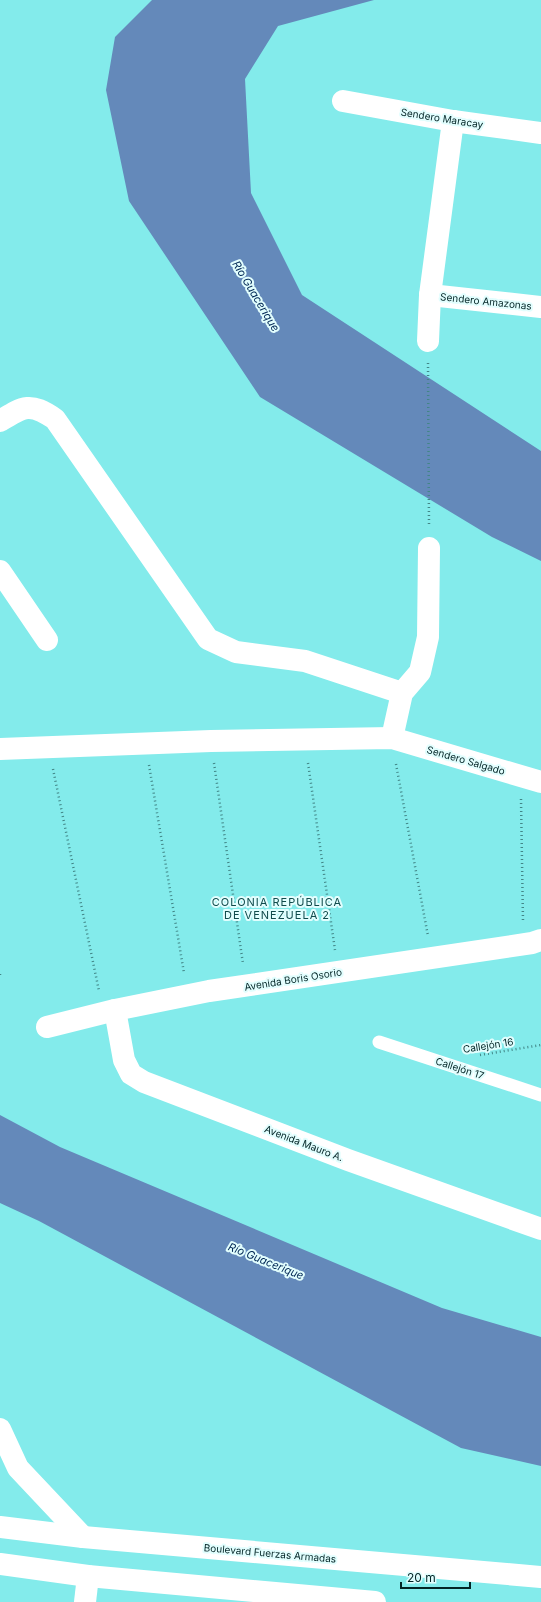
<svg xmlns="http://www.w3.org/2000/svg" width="541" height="1602" font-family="Inter,sans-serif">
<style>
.water{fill:#6489ba}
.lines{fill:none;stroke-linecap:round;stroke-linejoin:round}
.path{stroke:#428687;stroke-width:2.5;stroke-dasharray:1 3;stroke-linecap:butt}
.lane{stroke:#fff;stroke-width:13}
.street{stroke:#fff;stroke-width:22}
.highway{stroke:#fff;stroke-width:22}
.labels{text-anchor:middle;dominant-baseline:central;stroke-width:4;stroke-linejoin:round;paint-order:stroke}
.street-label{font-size:10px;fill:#032526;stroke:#e2fefe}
.water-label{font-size:11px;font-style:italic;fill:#022855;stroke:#e2fefe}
.neighbourhood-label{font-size:11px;letter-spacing:1px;fill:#104b4c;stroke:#e2fefe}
</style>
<rect width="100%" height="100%" fill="#83ebeb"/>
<!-- water -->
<g class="water">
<path d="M152,0H374L278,26L245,79L251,193L302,295L541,451V561L492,537L260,397L129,201L106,90L115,37Z"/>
<path d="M0,1115L60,1147L442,1308L541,1337V1466L461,1448L39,1221L0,1203Z"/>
</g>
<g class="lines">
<!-- path -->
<g class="path">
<path d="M428,363L429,526"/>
<path d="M214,763L243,964"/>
<path d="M308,763L335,950"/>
<path d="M396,764L428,936"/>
<path d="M149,765L184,973"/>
<path d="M53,769L99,991"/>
<path d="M521,799L523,922"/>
<path d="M0,974V976"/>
<path d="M480,1055L541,1045"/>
</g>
<!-- lane -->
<path class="lane" d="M379,1042L541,1095"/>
<!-- street -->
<g class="street">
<path d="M343,101L453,121L541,133"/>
<path d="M430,295L541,307"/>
<path d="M428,341L430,295L453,121"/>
<path d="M0,421C24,406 30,402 55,419L208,639L236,652L305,661L402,693"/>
<path d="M0,571L47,640"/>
<path d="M392,738L402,693L420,672L428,637L429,548"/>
<path d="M0,749L211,741L392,738L541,782"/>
<path d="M115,1010L124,1060L131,1074L144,1082L348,1160L541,1229"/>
<path d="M47,1027L115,1010L209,991L532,943L541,940"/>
<path d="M0,1429L18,1468L83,1537"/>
<path d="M85,1602L88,1576"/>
</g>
<!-- highway -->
<g class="highway">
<path d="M0,1527L83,1537L541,1577"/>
<path d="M0,1564L88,1576L375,1602"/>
</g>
</g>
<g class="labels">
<!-- street labels -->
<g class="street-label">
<text transform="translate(442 118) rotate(9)">Sendero Maracay</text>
<text transform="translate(486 301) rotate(6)">Sendero Amazonas</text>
<text transform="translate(466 760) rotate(16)">Sendero Salgado</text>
<text transform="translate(293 979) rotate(-9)">Avenida Boris Osorio</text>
<text transform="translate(488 1045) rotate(-9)">Callejón 16</text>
<text transform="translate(460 1068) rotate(18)">Callejón 17</text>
<text transform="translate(304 1143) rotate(21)">Avenida Mauro A.</text>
<text transform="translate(270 1553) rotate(5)">Boulevard Fuerzas Armadas</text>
</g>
<!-- water labels -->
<g class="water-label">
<text transform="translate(256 296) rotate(59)">Río Guacerique</text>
<text transform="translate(266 1261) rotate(22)">Río Guacerique</text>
</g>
<!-- neighbourhood labels -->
<g class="neighbourhood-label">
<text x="277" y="902">COLONIA REPÚBLICA<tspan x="277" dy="13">DE VENEZUELA 2</tspan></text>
</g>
</g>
<!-- scale -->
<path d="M401 1582v6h69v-6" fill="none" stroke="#032526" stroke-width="2"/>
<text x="407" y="1582" font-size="12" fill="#032526" stroke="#e2fefe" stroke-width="3" paint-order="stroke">20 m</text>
</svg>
